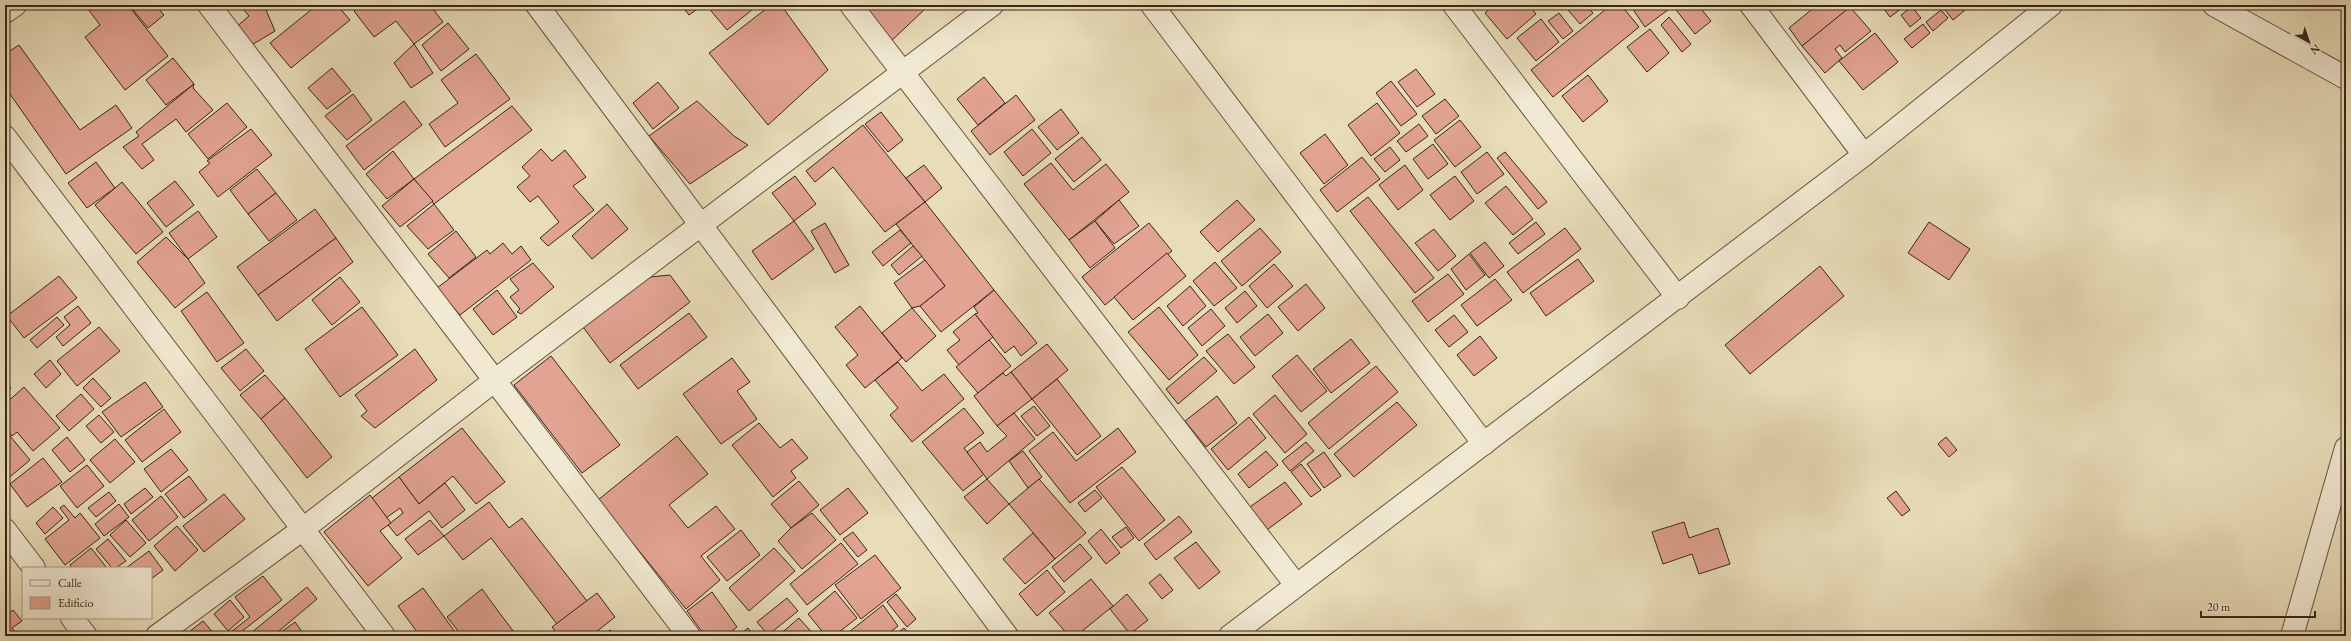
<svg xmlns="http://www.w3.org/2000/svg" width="2351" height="641" font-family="'EB Garamond',serif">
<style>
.building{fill:#e2a392;stroke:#392516}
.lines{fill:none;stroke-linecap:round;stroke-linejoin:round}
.minor-casing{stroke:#65533f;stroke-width:24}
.tertiary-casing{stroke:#65533f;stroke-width:24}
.minor{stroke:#f1e9d2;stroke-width:22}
.tertiary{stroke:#f1e9d2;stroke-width:22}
</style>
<rect width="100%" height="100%" fill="#e9ddb9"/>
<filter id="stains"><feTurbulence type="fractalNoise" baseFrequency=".005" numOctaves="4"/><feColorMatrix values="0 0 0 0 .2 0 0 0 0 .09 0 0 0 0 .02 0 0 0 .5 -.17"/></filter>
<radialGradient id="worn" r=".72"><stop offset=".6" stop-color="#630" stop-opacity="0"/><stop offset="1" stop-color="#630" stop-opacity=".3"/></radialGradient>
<!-- building -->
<g class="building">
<path d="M85,5H128L168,56L125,90L85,37L100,25Z"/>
<path d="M155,5L164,15L148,28L130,6Z"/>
<path d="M248,5H272L266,10L275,31L250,46L235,28L249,16L243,9Z"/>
<path d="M317,5H337L350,20L291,68L270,43Z"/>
<path d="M362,5H430L443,22L414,44L396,21L374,37L354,11Z"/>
<path d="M681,5H703L689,15Z"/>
<path d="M708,5H758L727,30L707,6Z"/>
<path d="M771,5H781L828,70L768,125L709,53Z"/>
<path d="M876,5H923L925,9L889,43L865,12Z"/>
<path d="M1494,5H1529L1536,14L1507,39L1485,13Z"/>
<path d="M1564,5H1586L1593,13L1580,24Z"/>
<path d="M1611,5H1621L1639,27L1553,97L1531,70Z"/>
<path d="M1630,5H1672L1673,6L1645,27Z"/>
<path d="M1674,5H1698L1711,21L1695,34L1673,6Z"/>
<path d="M1817,5H1853L1802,46L1789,28Z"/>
<path d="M1881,5H1906L1890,17Z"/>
<path d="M1941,5H1971L1953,20Z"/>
<path d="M1850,7L1871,31L1845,52L1840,45L1835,49L1842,58L1825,73L1802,46Z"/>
<path d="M1912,7L1921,18L1910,27L1901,15Z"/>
<path d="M1941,10L1948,18L1933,31L1926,22Z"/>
<path d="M1559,13L1573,31L1563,39L1548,21Z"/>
<path d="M1669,17L1691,44L1682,52L1661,25Z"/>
<path d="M1541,19L1559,42L1536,61L1517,38Z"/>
<path d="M448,23L469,49L441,71L422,45Z"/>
<path d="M1923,24L1930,33L1912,48L1904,39Z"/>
<path d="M1650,29L1669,53L1647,72L1627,47Z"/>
<path d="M1875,33L1898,62L1863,90L1839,61Z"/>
<path d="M414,44L433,73L411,88L394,63Z"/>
<path d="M19,45L80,130L116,105L132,128L66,174L5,87V54Z"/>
<path d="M476,54L510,99L445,147L429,124L458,103L441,80Z"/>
<path d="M173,58L194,84L166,105L146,80Z"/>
<path d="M332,68L351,91L327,109L308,88Z"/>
<path d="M1416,69L1435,94L1417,107L1398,82Z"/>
<path d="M1588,75L1608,101L1583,122L1562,96Z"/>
<path d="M984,77L1005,103L978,125L957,99Z"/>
<path d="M1391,81L1417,114L1401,126L1376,93Z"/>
<path d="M658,82L679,108L653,129L633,103Z"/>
<path d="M194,84L193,88L213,110L186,132L176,119L142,144L154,160L142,169L123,147L139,136L136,132Z"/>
<path d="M353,94L372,120L347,140L325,116Z"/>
<path d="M1016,95L1035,120L990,155L971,131Z"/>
<path d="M1445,99L1459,116L1436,134L1422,116Z"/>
<path d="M404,101L422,125L364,170L346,146Z"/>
<path d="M697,101L734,136L748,145L690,184L649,136Z"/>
<path d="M227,103L247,127L208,159L188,134Z"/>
<path d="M1377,103L1400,133L1371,156L1348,125Z"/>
<path d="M512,106L532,130L434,204L414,179Z"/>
<path d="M1061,109L1079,133L1057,150L1038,127Z"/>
<path d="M881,112L903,140L888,152L865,124Z"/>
<path d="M1460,120L1481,147L1455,167L1434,140Z"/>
<path d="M1419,124L1428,136L1406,152L1397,141Z"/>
<path d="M863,125L925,202L885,232L833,167L815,182L806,171Z"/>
<path d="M251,129L272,155L218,197L199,172L210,163L207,161Z"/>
<path d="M1032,129L1051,153L1023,176L1004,152Z"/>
<path d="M1325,134L1348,165L1324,184L1300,153Z"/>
<path d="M1082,137L1101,160L1074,182L1055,159Z"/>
<path d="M1433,144L1448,164L1428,179L1413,159Z"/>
<path d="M1390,147L1400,160L1385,172L1374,159Z"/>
<path d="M541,149L552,161L565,150L586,177L573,186L594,210L548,246L540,238L559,222L538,196L530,202L517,187L530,176L522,167Z"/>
<path d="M393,151L414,179L387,199L366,174Z"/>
<path d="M1487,152L1504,174L1477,194L1461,172Z"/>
<path d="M1505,152L1547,202L1538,209L1497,158Z"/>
<path d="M1362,157L1380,179L1337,212L1320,190Z"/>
<path d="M96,162L115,188L87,208L68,183Z"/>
<path d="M1051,163L1073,190L1106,164L1129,192L1069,240L1024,184Z"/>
<path d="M924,165L942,188L925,202L906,178Z"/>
<path d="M1405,165L1423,190L1398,210L1379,185Z"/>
<path d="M257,169L276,193L248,214L230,190Z"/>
<path d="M795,176L816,204L794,221L772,193Z"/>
<path d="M1455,176L1474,201L1450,220L1430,195Z"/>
<path d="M414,179L433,201L400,227L382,206Z"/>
<path d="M175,181L194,205L166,227L147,203Z"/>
<path d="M122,182L163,232L136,254L95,205Z"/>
<path d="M1506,186L1533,219L1513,235L1485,203Z"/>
<path d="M276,193L297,220L269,241L248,214Z"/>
<path d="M1368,197L1434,278L1415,293L1350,211Z"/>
<path d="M1119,200L1139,226L1114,244L1095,221Z"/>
<path d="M1237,200L1255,220L1218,252L1200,232Z"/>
<path d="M925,202L994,290L941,332L920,306L945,286L896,224Z"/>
<path d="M434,204L454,230L428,249L407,226Z"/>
<path d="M607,204L628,229L592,259L572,236Z"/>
<path d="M315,209L336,238L258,295L237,267Z"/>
<path d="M198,211L217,237L188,259L169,233Z"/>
<path d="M794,221L814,249L772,280L752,251Z"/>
<path d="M1095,221L1115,248L1090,268L1069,240Z"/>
<path d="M1536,222L1545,234L1518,254L1509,243Z"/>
<path d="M1929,222L1970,249L1949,280L1908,253Z"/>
<path d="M825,223L849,265L835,273L811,231Z"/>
<path d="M1149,223L1172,251L1105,305L1082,277Z"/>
<path d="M1260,228L1281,252L1242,286L1221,261Z"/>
<path d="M1565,228L1581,249L1523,293L1507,272Z"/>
<path d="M1434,229L1456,256L1438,271L1415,243Z"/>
<path d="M900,230L911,243L883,266L872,252Z"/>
<path d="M456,231L476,257L449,278L428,254Z"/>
<path d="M166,237L188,259L205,283L175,308L137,262Z"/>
<path d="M336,238L353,262L277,321L258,295Z"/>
<path d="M1485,242L1504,266L1489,278L1470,253Z"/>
<path d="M503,243L512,254L521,246L531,260L460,315L437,288L487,250L490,254Z"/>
<path d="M913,246L922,256L899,275L891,265Z"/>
<path d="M1167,253L1186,276L1133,320L1114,297Z"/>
<path d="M1469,254L1485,275L1466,290L1451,269Z"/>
<path d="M1578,259L1594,281L1546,316L1530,293Z"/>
<path d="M925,260L945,286L920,306L912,308L894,283Z"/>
<path d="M1215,262L1237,288L1214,306L1193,281Z"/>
<path d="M533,263L554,287L521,314L517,312L520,309L510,297L519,290L510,279Z"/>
<path d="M1274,264L1293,286L1267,308L1249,286Z"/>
<path d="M1820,266L1844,296L1750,374L1725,345Z"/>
<path d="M1448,274L1464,294L1428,322L1412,301Z"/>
<path d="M670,275L690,302L610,363L583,327L650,277Z"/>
<path d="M59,276L77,298L24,338L7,316Z"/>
<path d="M340,277L360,302L332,325L312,300Z"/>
<path d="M1495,279L1512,300L1477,326L1461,305Z"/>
<path d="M1306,284L1325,308L1298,331L1278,307Z"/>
<path d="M1190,286L1206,306L1183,326L1167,306Z"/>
<path d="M497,290L517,317L493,335L473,309Z"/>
<path d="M994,290L1037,343L1021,356L1014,346L1005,353L975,314L978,313L974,307Z"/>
<path d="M1245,291L1257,306L1237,323L1225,308Z"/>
<path d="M207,292L244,343L217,362L181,311Z"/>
<path d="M78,306L91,323L63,346L56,337L70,325L64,317Z"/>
<path d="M860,306L902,358L865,388L846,365L858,355L835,327Z"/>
<path d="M362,307L398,355L340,397L305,349Z"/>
<path d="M1159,307L1198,355L1169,380L1128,332Z"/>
<path d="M912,308L936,336L906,362L882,333Z"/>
<path d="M1211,309L1225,326L1202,346L1188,328Z"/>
<path d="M689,313L707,337L638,389L620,365Z"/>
<path d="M975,314L993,337L959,365L947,350L960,340L953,332Z"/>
<path d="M1268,314L1283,333L1255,356L1240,337Z"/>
<path d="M1454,315L1468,332L1449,347L1435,330Z"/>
<path d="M57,317L64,325L37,348L30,340Z"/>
<path d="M99,327L120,351L77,386L57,361Z"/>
<path d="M1228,334L1255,367L1234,384L1206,351Z"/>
<path d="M1480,336L1497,358L1474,376L1457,355Z"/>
<path d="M1351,339L1370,363L1331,393L1313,369Z"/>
<path d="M989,340L1011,366L978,393L956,367Z"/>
<path d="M1047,344L1068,370L1032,399L1011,372Z"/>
<path d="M246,349L264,371L240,391L221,368Z"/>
<path d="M415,349L437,380L375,428L361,416L367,411L355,395Z"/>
<path d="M1297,355L1327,391L1301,412L1272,376Z"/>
<path d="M551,356L620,445L582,473L514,385Z"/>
<path d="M1204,357L1217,371L1178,404L1166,389Z"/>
<path d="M732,358L750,382L737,391L757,419L721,444L683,394Z"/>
<path d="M50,360L61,374L46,388L34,374Z"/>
<path d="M898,362L922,391L944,374L964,399L912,442L890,415L898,408L875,380Z"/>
<path d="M1376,366L1398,392L1329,449L1308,423Z"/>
<path d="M1011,372L1032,399L997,426L974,396L1003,373L1006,376Z"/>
<path d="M265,375L285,398L261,419L240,395Z"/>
<path d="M93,378L111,398L101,407L83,388Z"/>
<path d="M1057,379L1101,436L1077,455L1032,399Z"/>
<path d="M5,381L11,388L5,393Z"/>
<path d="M145,382L163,407L121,437L102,412Z"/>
<path d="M24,387L60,428L33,451L17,432L12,436L5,427V404Z"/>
<path d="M81,394L94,409L69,431L56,416Z"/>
<path d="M1275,395L1307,434L1285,453L1253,414Z"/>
<path d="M1217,396L1237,423L1206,447L1185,421Z"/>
<path d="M285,398L332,457L307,478L261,419Z"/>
<path d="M1397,402L1417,425L1354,477L1334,454Z"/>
<path d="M1034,406L1050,426L1037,436L1021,416Z"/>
<path d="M964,408L984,433L964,448L984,474L963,491L922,442Z"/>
<path d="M164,409L181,432L142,462L125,440Z"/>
<path d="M1014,413L1035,439L987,479L967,452L980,442L987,452L1007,436L997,426Z"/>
<path d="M99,415L114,432L101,443L86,426Z"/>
<path d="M1249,417L1266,438L1228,470L1211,449Z"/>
<path d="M759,423L780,448L792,439L808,458L791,471L796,478L773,497L732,445Z"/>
<path d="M462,428L505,482L476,504L453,476L419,504L399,477Z"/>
<path d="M1118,428L1136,452L1070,503L1029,451L1053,432L1076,461Z"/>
<path d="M10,436L30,460L5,481V440Z"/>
<path d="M677,436L708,474L669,505L688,528L716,506L735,529L701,556L720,580L686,609L598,500Z"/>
<path d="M67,437L85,460L70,472L52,450Z"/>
<path d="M1946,437L1957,450L1949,457L1938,444Z"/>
<path d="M115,439L135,462L110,483L90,460Z"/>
<path d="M1306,442L1314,451L1290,471L1282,461Z"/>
<path d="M171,449L188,470L161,492L144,469Z"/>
<path d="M1023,451L1042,477L1028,488L1009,461Z"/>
<path d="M1266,451L1278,465L1249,488L1238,474Z"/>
<path d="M1324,452L1341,476L1324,488L1307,464Z"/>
<path d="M43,458L62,482L27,507L10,484Z"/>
<path d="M1301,464L1321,490L1311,497L1291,472Z"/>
<path d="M87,465L104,486L77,508L60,486Z"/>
<path d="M1122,467L1165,520L1139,541L1096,487Z"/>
<path d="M189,476L207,500L184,518L165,494Z"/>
<path d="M399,477L419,504L445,483L465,510L442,528L429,511L397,536L388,525L403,513L400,508L386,518L371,499Z"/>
<path d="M987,479L1009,504L987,524L964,497Z"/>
<path d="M1039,479L1086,533L1055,559L1009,504Z"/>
<path d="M799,481L819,505L791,528L771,504Z"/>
<path d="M1285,482L1302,504L1264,532L1247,509Z"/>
<path d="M145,488L153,497L131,514L124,504Z"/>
<path d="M848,488L868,513L840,535L820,510Z"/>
<path d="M1095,490L1102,498L1085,512L1078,503Z"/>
<path d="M1896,491L1910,510L1902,516L1887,498Z"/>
<path d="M109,492L116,501L96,517L88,508Z"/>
<path d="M224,494L245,519L204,552L183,526Z"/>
<path d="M370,495L391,523L380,531L402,558L368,586L324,532Z"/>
<path d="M161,496L178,517L149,541L132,520Z"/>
<path d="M489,502L509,528L522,518L587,601L557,624L491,538L463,560L444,536Z"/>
<path d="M119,504L129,517L104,536L95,524Z"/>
<path d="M64,505L75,518L80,513L100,538L65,565L45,539L69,520L60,508Z"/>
<path d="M53,507L63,518L45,534L36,523Z"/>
<path d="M812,513L836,540L802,569L778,541L791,528Z"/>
<path d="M1179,516L1192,532L1156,560L1144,544Z"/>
<path d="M126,520L146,543L130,557L110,535Z"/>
<path d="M430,520L444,536L418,555L405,539Z"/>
<path d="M1684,522L1689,538L1718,528L1730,564L1699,574L1692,554L1663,564L1652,532Z"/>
<path d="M177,526L198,550L175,571L154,546Z"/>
<path d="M1126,527L1134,538L1121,548L1112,537Z"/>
<path d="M1101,529L1120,553L1106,564L1088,541Z"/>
<path d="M741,530L760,555L727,581L707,557Z"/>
<path d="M853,532L867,550L858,557L843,539Z"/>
<path d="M1033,533L1055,559L1025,584L1003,559Z"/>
<path d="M108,539L126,561L116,568H112L96,549Z"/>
<path d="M1196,542L1220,572L1199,589L1174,558Z"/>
<path d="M841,543L858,564L807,605L790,584Z"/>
<path d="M1080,544L1092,558L1064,582L1052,567Z"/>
<path d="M91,548L107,568H72L70,565Z"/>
<path d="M774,548L795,571L749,611L729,588Z"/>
<path d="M149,551L163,570L151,579V568H126Z"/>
<path d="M875,555L901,588L861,619L835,585Z"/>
<path d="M1047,570L1065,592L1037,616L1019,594Z"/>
<path d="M1160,574L1173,590L1162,599L1149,583Z"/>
<path d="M263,576L282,600L236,636H226L250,617L235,597Z"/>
<path d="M1091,579L1113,606L1076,636H1069L1049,613Z"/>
<path d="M307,587L317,599L273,636H253L251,633Z"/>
<path d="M423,588L458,636H420L398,606Z"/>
<path d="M482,589L498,611L517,636H462L447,617Z"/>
<path d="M835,591L857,618L834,636H826L808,614Z"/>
<path d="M712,592L737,627L725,636H705L687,611Z"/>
<path d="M597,593L615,617L591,636H559L552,627Z"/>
<path d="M896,594L916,619L907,627L887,602Z"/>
<path d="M1127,594L1148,620L1130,634L1110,609Z"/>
<path d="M787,598L798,611L768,635L757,622Z"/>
<path d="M230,600L244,617L228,631L214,614Z"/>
<path d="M883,605L898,626L885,636H844Z"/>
<path d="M13,610L22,621L12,628L18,636H5V616Z"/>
<path d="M799,618L815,636H778Z"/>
<path d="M203,621L216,636H184Z"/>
<path d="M295,622L305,636H276Z"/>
<path d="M748,628L754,636H738Z"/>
<path d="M904,628L911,636H894Z"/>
<path d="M610,630L615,636H603Z"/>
</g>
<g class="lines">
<!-- minor casing -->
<g class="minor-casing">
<g id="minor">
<path d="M209,5L689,636"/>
<path d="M537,5L1007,636"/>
<path d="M851,5L1296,585"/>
<path d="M1152,5L1484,444"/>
<path d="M1454,5L1678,298"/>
<path d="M1751,5L1864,155"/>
<path d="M2214,5L2346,78"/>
<path d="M5,137L384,636"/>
<path d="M5,530L34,568"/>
<path d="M72,618L86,636"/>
<path d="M157,636L303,529L494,381L992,5"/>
<path d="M1230,636L1864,155L2051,5"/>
<path d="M2292,636L2346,448"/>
</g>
</g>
<!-- tertiary casing -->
<g class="tertiary-casing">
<path id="tertiary" d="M5,12L15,5"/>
</g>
<!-- minor -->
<use href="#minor" class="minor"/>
<!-- tertiary -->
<use href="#tertiary" class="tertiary"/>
</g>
<!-- margin -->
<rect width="2351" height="641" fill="none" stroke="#e9ddb9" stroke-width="20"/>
<rect x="6" y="6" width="2339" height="629" fill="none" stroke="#392516" stroke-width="2"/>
<rect x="10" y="10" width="2331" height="621" fill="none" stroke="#392516"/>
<!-- legend -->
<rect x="22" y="567" width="130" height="52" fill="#f1e9d2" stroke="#a79b87"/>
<rect x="30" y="580" width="20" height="6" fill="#f1e9d2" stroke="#a79b87"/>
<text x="58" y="587" font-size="12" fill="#392516">Calle</text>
<rect x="30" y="597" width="20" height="12" fill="#e2a392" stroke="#a79b87"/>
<text x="58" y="607" font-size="12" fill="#392516">Edificio</text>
<!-- north arrow -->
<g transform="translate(2309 42) rotate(140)" stroke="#f1e9d2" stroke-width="3" paint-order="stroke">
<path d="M0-3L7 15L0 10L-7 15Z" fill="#392516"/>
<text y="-6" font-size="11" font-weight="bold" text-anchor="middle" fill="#392516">N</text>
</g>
<!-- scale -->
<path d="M2201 611v6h114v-6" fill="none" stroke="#392516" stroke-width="2"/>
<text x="2207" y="611" font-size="12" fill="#392516" stroke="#f1e9d2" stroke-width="3" paint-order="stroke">20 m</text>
<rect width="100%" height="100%" filter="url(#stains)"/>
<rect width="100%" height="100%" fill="url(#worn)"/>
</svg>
